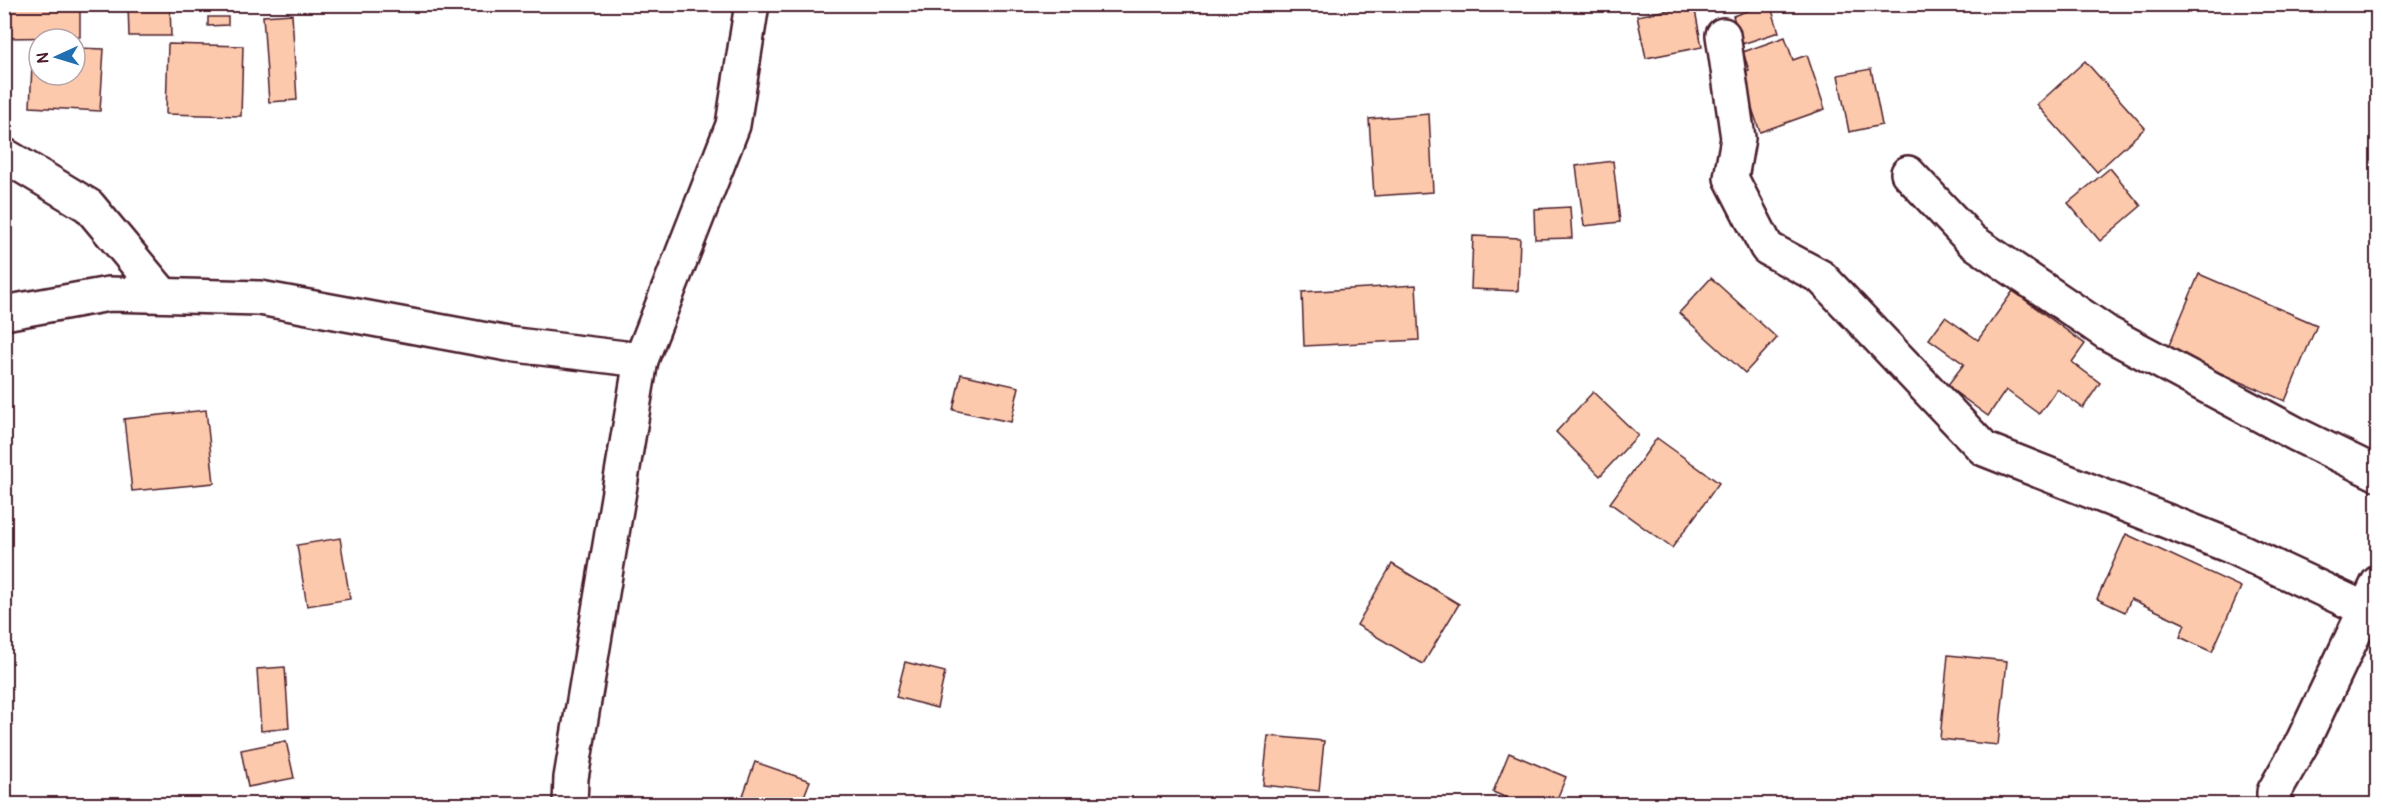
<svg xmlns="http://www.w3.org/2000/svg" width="2382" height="809" font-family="Pangolin,sans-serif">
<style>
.building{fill:#fcc9ac;stroke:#4a1f2b;stroke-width:1.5}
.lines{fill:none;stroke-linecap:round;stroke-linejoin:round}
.minor-casing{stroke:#4a1f2b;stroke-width:38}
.minor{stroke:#fff;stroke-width:33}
</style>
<rect width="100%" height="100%" fill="#fff"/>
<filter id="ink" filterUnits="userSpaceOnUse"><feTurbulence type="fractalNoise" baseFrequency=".0167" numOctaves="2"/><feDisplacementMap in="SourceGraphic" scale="12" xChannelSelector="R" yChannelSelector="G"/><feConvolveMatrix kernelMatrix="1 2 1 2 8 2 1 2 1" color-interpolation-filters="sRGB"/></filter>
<g filter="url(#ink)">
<!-- building -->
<g class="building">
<path d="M4,4H80V37L4,38Z"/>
<path d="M128,4H170L171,36H129Z"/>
<path d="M1766,4H1770L1779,32L1742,44L1733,16Z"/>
<path d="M1694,5L1702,47L1646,58L1637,16Z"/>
<path d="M292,14L297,100L269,102L263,16Z"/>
<path d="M208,17H228V25L208,26Z"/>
<path d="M1785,37L1793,60L1807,55L1825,109L1760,132L1740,73L1749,70L1743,52Z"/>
<path d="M168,44L243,46L241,116L166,114Z"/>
<path d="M33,45L39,46V75H75V48L104,49L100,111L30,107Z"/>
<path d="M2085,61L2145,128L2097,172L2037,105Z"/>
<path d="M1871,69L1882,125L1849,132L1838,75Z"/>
<path d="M1429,114L1433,192L1374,196L1369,119Z"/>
<path d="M1613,161L1620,222L1584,226L1576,166Z"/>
<path d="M2110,168L2141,206L2100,241L2068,203Z"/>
<path d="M1570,207L1572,238L1535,239L1534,209Z"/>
<path d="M1473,236L1520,238L1518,291L1471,289Z"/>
<path d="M2199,274L2317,325L2285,401L2167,350Z"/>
<path d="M1711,278L1777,338L1745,373L1679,313Z"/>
<path d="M1416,285L1419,340L1304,346L1302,292Z"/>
<path d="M2013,291L2085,344L2072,362L2100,383L2083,408L2057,389L2039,414L2006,390L1988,416L1947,386L1964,364L1929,339L1945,317L1978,340Z"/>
<path d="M961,374L1019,387L1011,422L953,410Z"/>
<path d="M1593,392L1638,435L1600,476L1556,432Z"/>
<path d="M206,410L214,483L132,491L124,419Z"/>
<path d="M1657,438L1719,483L1672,548L1610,503Z"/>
<path d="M2126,534L2241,587L2212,652L2180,637L2185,624L2131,599L2125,612L2097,599Z"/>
<path d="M340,538L350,599L307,606L297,545Z"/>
<path d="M1392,564L1459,604L1423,664L1357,625Z"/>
<path d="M1948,655L2007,661L1998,745L1940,739Z"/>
<path d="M905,662L945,672L937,708L896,697Z"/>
<path d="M285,667L289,728L261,731L257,669Z"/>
<path d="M1268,736L1324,741L1319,791L1263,785Z"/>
<path d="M286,741L294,778L248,787L241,750Z"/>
<path d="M1509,753L1566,777L1555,804H1521L1493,792Z"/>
<path d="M755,762L810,781L801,804H740Z"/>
</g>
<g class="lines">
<!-- minor casing -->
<g class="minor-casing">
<g id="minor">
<path d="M1723,35L1738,138L1731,178L1767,248L1821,277L1984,449L2230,546L2365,609"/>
<path d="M4,155L89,206L163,295"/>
<path d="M1908,173L1972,241L2107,333L2298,435L2378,474"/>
<path d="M4,313L109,294L260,298L508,344L641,360"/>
<path d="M570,804L571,778L641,360L733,125L752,4"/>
<path d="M2274,804V792L2303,741L2378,583"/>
</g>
</g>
<!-- minor -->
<use href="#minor" class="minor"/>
</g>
</g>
<!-- margin -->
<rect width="2382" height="809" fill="none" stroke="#fff" stroke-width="24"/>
<rect x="12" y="12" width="2358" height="785" fill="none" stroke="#4a1f2b" stroke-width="2" filter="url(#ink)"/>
<!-- north arrow -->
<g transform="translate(57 57) rotate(266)"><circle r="28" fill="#ffffff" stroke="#b7a5aa" stroke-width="1.5"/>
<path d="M0-4.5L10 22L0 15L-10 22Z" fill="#1f6fb2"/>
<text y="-9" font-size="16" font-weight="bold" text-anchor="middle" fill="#4a1f2b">N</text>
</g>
</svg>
